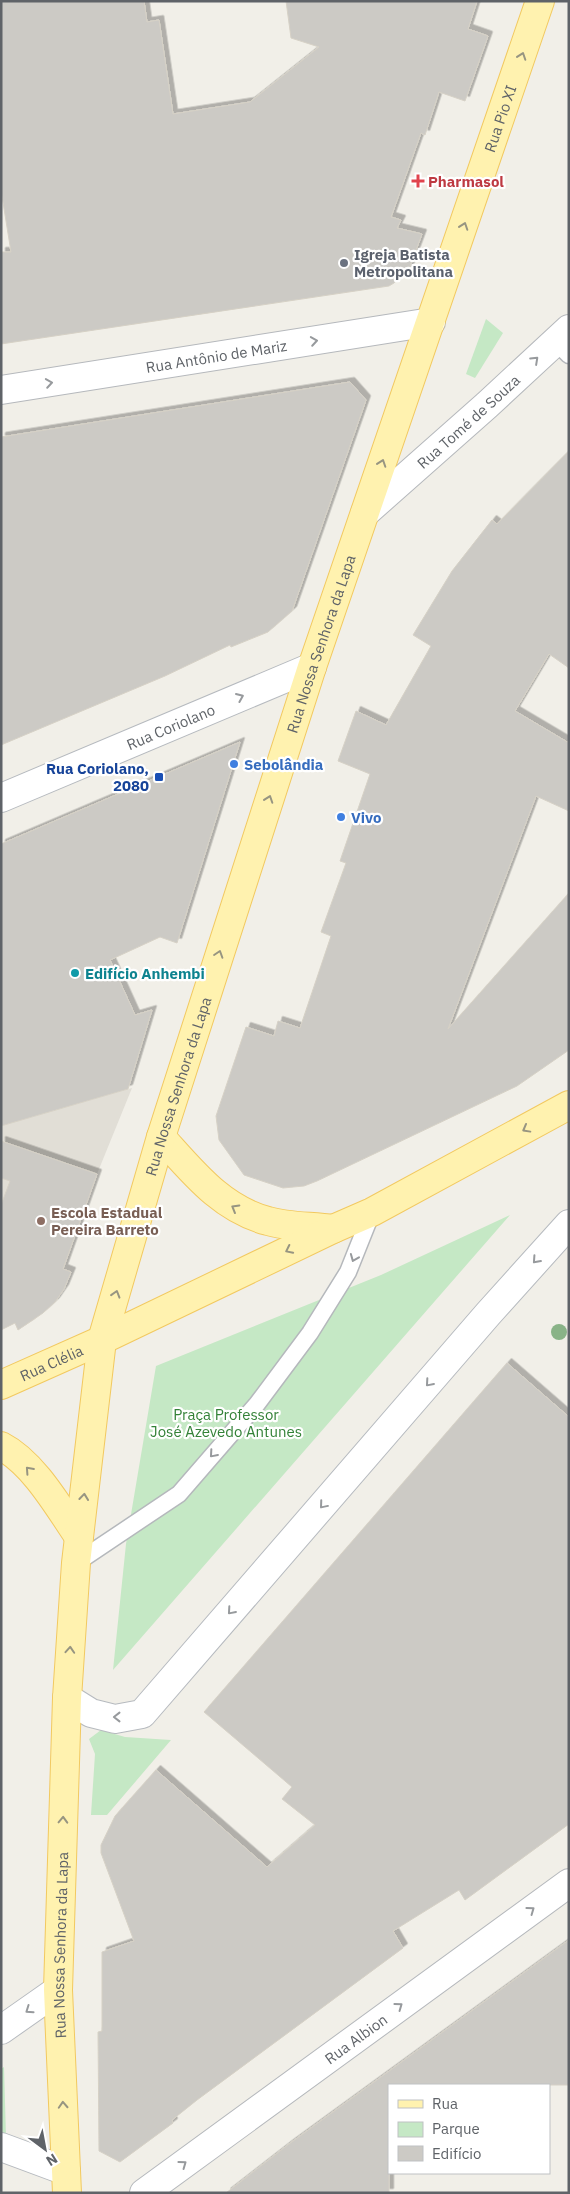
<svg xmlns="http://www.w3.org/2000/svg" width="570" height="2194" font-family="'IBM Plex Sans',sans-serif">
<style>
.education{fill:#e1ded6}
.green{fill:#c5e8c5}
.building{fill:#cccac5;stroke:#d6d1c6;filter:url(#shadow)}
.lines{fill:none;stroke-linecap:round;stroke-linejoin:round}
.lane-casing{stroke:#b5b8bc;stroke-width:19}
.street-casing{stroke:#b5b8bc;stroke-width:30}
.secondary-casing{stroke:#b6babf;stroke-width:30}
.primary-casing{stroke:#f2c960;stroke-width:30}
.lane{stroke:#fff;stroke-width:16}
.street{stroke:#fff;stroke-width:28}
.secondary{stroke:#fff;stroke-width:28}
.primary{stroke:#fff2af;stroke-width:28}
.tree{fill:#89b387}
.oneway{stroke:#979581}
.oneway2{stroke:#979a9d}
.health-dot{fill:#e0444e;stroke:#fff;stroke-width:2}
.worship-dot{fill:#6b7280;stroke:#fff;stroke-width:2}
.shop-dot{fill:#3f7fe0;stroke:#fff;stroke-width:2}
.transit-dot{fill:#1a4fb4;stroke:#fff;stroke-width:2}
.culture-dot{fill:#0f9aa8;stroke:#fff;stroke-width:2}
.education-dot{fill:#8d6e63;stroke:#fff;stroke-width:2}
.labels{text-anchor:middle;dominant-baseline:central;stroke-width:4.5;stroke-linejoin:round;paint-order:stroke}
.street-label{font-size:15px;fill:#5f6368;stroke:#fff}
.health-label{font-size:15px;font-weight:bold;fill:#be3a42;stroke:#fff;text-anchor:start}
.worship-label{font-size:15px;font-weight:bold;fill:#5b616d;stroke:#fff;text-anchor:start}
.shop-label{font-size:15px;font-weight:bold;fill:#366cbe;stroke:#fff;text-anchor:start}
.transit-label{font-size:15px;font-weight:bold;fill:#164399;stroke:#fff;text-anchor:end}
.culture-label{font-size:15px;font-weight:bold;fill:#0d838f;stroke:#fff;text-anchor:start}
.education-label{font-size:15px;font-weight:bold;fill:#785e54;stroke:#fff;text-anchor:start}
.park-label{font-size:15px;fill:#348238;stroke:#fff}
</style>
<defs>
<filter id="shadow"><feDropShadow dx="4.5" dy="-4.5" stdDeviation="0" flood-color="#0004"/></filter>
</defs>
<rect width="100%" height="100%" fill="#f1efe8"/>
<!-- education -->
<path class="education" d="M132,1088L97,1174L63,1269L70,1271L64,1289L55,1302L34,1320L18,1330L15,1323L1,1330V1126Z"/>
<!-- green -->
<g class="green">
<path d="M486,319L503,333L475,378L466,374Z"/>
<path d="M510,1215L113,1670L126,1544L156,1366L381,1275Z"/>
<path d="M101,1730L125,1737L171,1740L107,1815H91L95,1754L89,1739Z"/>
<path d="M4,2067L6,2137L1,2135V2069Z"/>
</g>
<!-- building -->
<g class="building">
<path d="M1,1H144L147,22L159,20L173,114L250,102L319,47L291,38L286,1H477L468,29L488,36L465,101L439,92L425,135L421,133L391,217L401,220L397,228L422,234L409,269L394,283L389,286L1,344V252H11L1,190Z"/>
<path d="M350,382L366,400L292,611L268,632L231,647L230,645L165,676L1,745V437Z"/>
<path d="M569,451V668L549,654L515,711L569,743V811L536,796L448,1029L569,893V1050L517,1086L317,1181L304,1186L283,1188L244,1175L219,1140L216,1116L246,1027L274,1036L278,1021L300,1028L331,936L321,932L346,863L340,861L370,774L338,761L356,711L386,725L431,646L413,635L452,571L492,520L497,524Z"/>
<path d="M240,742L177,943L160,937L110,960L135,1015L152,1010L128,1089L1,1126V844Z"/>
<path d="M1,1141L97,1174L63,1269L71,1272L64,1289L55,1302L43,1313L18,1330L15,1323L1,1330V1205L10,1181L1,1178Z"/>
<path d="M507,1363L569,1417V1824L465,1900L459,1890L393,1931L403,1948L197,2100L172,2120L173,2123L120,2162L99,2151L98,2032L102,2031V1952L134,1941L101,1853V1845L115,1816L156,1770L267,1867L315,1825L282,1799L292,1787L204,1712Z"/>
<path d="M569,1940V2085H389V2193H226L289,2144Z"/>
</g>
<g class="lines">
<!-- lane casing -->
<g class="lane-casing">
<g id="lane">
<path d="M555,341L569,355"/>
<path d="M76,1563L179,1494L257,1404L310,1333L348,1272L372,1212"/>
</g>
</g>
<!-- street casing -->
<g class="street-casing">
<g id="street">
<path id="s1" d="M1,390L431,322"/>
<path id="s2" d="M365,513L487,405L569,329"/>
<path id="s3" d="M144,2193L569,1883"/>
</g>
</g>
<!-- secondary casing -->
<g class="secondary-casing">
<g id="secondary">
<path id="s4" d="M1,798L312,667"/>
<path d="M67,1698L91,1713L115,1719L142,1714L488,1314L569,1224"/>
<path d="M1,2030L58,1990"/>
<path d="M1,2147L66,2171"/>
</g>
</g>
<!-- primary casing -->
<g class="primary-casing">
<g id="primary">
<path d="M161,1137C192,1171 221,1209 268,1221C288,1227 312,1226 333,1229"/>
<path id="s5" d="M1,1385L102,1340L333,1229L372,1212L569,1105"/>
<path d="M1,1446C34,1463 59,1508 79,1537"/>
<path id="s6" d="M67,2193L58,1990L67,1698L76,1563L102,1340L161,1137L312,667L540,1"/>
</g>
</g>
<!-- lane -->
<use href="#lane" class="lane"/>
<!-- street -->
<use href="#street" class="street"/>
<!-- secondary -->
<use href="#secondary" class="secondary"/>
<!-- primary -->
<use href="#primary" class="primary"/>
</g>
<!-- trees -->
<circle class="tree" cx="559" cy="1332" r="8"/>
<!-- one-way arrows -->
<defs><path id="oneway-chevron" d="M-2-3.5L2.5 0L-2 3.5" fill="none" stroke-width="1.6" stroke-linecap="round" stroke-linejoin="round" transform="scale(1.25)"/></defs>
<g class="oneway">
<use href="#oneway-chevron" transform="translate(522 56) rotate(-71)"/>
<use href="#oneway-chevron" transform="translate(464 226) rotate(-71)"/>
<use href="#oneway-chevron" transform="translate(382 463) rotate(-71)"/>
<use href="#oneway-chevron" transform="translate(269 799) rotate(-71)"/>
<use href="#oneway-chevron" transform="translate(219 954) rotate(-72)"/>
<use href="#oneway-chevron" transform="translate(526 1129) rotate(151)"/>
<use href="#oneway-chevron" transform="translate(235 1208) rotate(-150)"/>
<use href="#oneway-chevron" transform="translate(289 1250) rotate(154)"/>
<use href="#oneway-chevron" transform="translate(116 1294) rotate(-73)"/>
<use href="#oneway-chevron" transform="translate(29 1470) rotate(-132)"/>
<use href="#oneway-chevron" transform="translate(84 1497) rotate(-84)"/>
<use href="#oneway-chevron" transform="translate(70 1650) rotate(-86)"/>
<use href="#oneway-chevron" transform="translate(63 1820) rotate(-88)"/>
<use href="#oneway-chevron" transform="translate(63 2105) rotate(-93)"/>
</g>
<g class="oneway2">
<use href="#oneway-chevron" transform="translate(314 341) rotate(-9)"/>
<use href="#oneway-chevron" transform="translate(535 360) rotate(-43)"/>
<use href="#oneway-chevron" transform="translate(49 383) rotate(-9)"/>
<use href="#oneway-chevron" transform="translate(240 697) rotate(-23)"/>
<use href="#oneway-chevron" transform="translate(354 1258) rotate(112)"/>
<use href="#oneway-chevron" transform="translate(536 1260) rotate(132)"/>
<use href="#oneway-chevron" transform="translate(429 1383) rotate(131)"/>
<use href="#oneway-chevron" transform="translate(213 1454) rotate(131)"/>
<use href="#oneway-chevron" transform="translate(323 1505) rotate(130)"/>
<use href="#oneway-chevron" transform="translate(231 1611) rotate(131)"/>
<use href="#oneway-chevron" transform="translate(117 1717) rotate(-180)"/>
<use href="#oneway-chevron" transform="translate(531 1910) rotate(-36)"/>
<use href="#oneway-chevron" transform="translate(399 2006) rotate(-36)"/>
<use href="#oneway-chevron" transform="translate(29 2010) rotate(145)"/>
<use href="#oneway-chevron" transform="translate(183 2164) rotate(-36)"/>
</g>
<!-- markers -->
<path class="health-dot" d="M415.5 173.5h5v5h5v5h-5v5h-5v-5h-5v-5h5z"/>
<circle class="worship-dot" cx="344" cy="263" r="5"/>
<g class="shop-dot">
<circle cx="234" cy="764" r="5"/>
<circle cx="341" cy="817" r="5"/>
</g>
<rect class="transit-dot" x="154" y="772" width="10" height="10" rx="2.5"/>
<circle class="culture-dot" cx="75" cy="973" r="5"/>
<circle class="education-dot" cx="41" cy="1221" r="5"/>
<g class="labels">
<!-- street labels -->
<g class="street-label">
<text stroke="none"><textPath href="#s6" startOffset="2140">Rua Pio XI</textPath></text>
<text stroke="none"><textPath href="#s1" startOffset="218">Rua Antônio de Mariz</textPath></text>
<text stroke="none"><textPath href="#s2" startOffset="138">Rua Tomé de Souza</textPath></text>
<text stroke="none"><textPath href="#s6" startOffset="1585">Rua Nossa Senhora da Lapa</textPath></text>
<text stroke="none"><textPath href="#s4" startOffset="184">Rua Coriolano</textPath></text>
<text stroke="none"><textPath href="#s6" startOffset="1120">Rua Nossa Senhora da Lapa</textPath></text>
<text stroke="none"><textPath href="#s5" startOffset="55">Rua Clélia</textPath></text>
<text stroke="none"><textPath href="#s6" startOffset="248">Rua Nossa Senhora da Lapa</textPath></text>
<text stroke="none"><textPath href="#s3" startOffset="262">Rua Albion</textPath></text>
</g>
<!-- health labels -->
<g class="health-label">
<text x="428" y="181">Pharmasol</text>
</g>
<!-- worship labels -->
<g class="worship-label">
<text x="354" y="254">Igreja Batista<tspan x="354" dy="17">Metropolitana</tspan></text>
</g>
<!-- shop labels -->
<g class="shop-label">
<text x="244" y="764">Sebolândia</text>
<text x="351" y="817">Vivo</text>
</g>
<!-- transit labels -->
<g class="transit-label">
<text x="149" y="768">Rua Coriolano,<tspan x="149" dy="17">2080</tspan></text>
</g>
<!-- culture labels -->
<g class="culture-label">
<text x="85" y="973">Edifício Anhembi</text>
</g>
<!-- education labels -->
<g class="education-label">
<text x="51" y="1212">Escola Estadual<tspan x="51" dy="17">Pereira Barreto</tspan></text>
</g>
<!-- park labels -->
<g class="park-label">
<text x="226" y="1414">Praça Professor<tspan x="226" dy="17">José Azevedo Antunes</tspan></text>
</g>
</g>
<!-- border -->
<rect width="570" height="2194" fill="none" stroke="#5f6368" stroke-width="5"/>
<!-- legend -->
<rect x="388" y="2084" width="162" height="90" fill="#ffffff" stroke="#bfc1c3"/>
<rect x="398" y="2100" width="25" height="8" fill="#fff2af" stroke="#bfc1c3"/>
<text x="432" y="2109" font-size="15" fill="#5f6368">Rua</text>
<rect x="398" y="2122" width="25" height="15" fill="#c5e8c5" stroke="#bfc1c3"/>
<text x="432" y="2134" font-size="15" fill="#5f6368">Parque</text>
<rect x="398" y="2146" width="25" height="15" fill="#cccac5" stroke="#bfc1c3"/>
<text x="432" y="2159" font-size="15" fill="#5f6368">Edifício</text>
<!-- north arrow -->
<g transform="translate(45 2149) rotate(148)" stroke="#ffffff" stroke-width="4" paint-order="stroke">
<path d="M0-4L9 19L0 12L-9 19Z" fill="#5f6368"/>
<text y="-8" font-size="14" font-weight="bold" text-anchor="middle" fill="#5f6368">N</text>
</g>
</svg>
